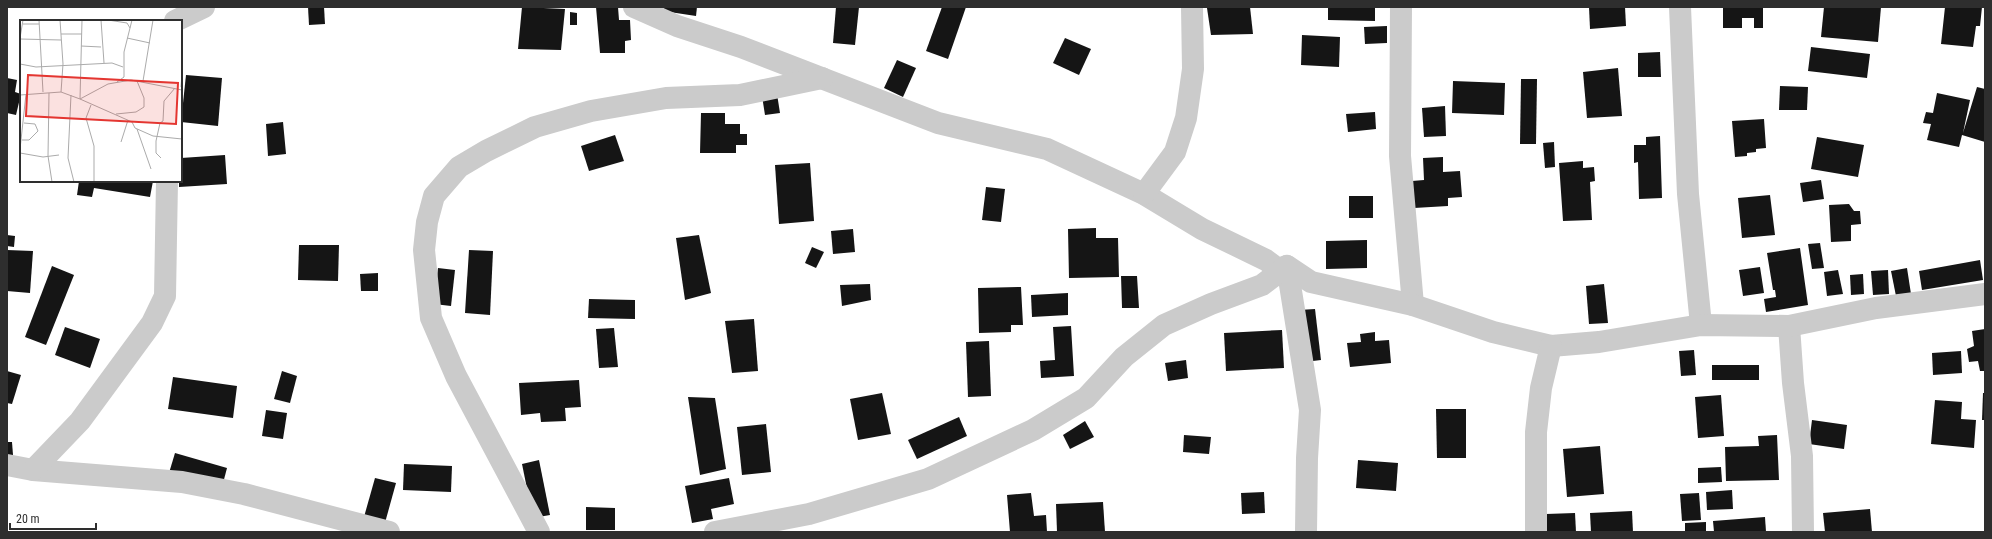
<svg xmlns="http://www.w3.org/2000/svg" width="1992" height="539" font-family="'Roboto Condensed',sans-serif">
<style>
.building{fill:#151515}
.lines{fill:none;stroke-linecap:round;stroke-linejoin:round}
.street{stroke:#cbcbcb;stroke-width:22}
.inset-road{fill:none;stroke:#ababab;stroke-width:1}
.view{fill:#e43631;fill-opacity:0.15;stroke:#e43631;stroke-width:2}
.inset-edge{fill:none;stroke:#2e2e2e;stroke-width:2}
</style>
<rect width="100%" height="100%" fill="#fff"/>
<!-- building -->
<g class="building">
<path d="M308,7H324L325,24L309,25Z"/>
<path d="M522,7L565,9L561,50L518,49Z"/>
<path d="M596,7H618L619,20H630L631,40L625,41V53H600Z"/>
<path d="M664,7H697L696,16L663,11Z"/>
<path d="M836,7H859L855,45L833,43Z"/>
<path d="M942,7H966L948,59L926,51Z"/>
<path d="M1250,7L1253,34L1211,35L1207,8Z"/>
<path d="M1328,7H1375V21L1328,20Z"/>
<path d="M1589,7H1625L1626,26L1590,29Z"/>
<path d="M1723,7H1763V28H1754V18H1742V28H1723Z"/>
<path d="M1824,7H1881L1878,42L1821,37Z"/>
<path d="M1945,7H1982L1980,26H1976L1973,47L1941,44Z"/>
<path d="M570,12L577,13V25H570Z"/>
<path d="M1387,26V43L1365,44L1364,27Z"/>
<path d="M1302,35L1340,37L1339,67L1301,65Z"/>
<path d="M1065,38L1091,49L1079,75L1053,63Z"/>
<path d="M1811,47L1870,54L1867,78L1808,71Z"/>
<path d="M1660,52L1661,77H1638V53Z"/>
<path d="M897,60L916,68L903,97L884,88Z"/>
<path d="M1618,68L1622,116L1587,118L1583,72Z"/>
<path d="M186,75L222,78L218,126L181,122Z"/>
<path d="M7,78L17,80L15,92L21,94L16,115L7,113Z"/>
<path d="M1521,79H1537L1536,144H1520Z"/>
<path d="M1453,81L1505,83L1504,115L1452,113Z"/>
<path d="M1780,86L1808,87L1807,110H1779Z"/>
<path d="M1977,87L1985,89V142L1962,135L1959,147L1927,140L1931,124L1923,123L1926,112L1933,113L1937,93L1970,100L1963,133Z"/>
<path d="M777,94L780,113L765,115L762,96Z"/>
<path d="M1445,106L1446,136L1424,137L1422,108Z"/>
<path d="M1375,112L1376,129L1348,132L1346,114Z"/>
<path d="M701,113H725V124H740V134H747V145H736V153H700Z"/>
<path d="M1764,119L1766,148L1756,149V152L1747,153V156L1735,157L1732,121Z"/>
<path d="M283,122L286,154L268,156L266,124Z"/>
<path d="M615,135L624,161L589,171L581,146Z"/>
<path d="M1660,136L1662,198L1639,199L1638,162L1634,163V145H1646V137Z"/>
<path d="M1817,137L1864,145L1858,177L1811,169Z"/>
<path d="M1554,142L1555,167L1545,168L1543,143Z"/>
<path d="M225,155L227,184L179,187V181H181V158Z"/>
<path d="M1443,157V172L1460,171L1462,197L1448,198V206L1414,208L1412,181L1424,180L1423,158Z"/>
<path d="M1583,161V168L1594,167L1595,181L1590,182L1592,220L1563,221L1559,163Z"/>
<path d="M810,163L814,221L779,224L775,165Z"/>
<path d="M1821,180L1824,199L1803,202L1800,183Z"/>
<path d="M79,181H153L150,197L94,188L92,197L77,195Z"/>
<path d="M986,187L1005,189L1001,222L982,220Z"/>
<path d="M1770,195L1775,235L1742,238L1738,198Z"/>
<rect x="1349" y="196" width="24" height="22"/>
<path d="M1849,204L1854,211H1860L1861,224L1851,225V241L1831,242L1829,205Z"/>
<path d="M1096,228V238H1118L1119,277L1069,278L1068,229Z"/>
<path d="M853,229L855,252L833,254L831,231Z"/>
<path d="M7,235L15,236L14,247L7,246Z"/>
<path d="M699,235L711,293L685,300L676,238Z"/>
<path d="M1367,240V268L1326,269V241Z"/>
<path d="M1820,243L1824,268L1812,269L1808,244Z"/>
<path d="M299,245H339L338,281L298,280Z"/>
<path d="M812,247L824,252L816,268L805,263Z"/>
<path d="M1800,248L1808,305L1766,312L1764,299L1776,297L1775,290H1773L1767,253Z"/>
<path d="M7,250L33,251L30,293L7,291Z"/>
<path d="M469,250L493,251L490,315L465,313Z"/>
<path d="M1980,260L1983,280L1922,290L1919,271Z"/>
<path d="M52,266L74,275L46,345L25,337Z"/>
<path d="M1760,267L1764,293L1743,296L1739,270Z"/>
<path d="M438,268L455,270L451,306L434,304Z"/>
<path d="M1907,268L1911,294L1896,296L1891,271Z"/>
<path d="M1838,270L1843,294L1827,296L1824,272Z"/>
<path d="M1888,270L1889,294L1873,295L1871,271Z"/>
<path d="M378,273V291H361L360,274Z"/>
<path d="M1863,274L1864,294L1851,295L1850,275Z"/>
<path d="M1121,276H1137L1139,308H1122Z"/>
<path d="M870,284L871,300L842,306L840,285Z"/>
<path d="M1604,284L1608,323L1589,324L1586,286Z"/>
<path d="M1021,287L1023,325H1011V332L979,333L978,288Z"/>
<path d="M1068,293V315L1032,317L1031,295Z"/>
<path d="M589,299L635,300V319L588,318Z"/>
<path d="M1315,309L1321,360L1305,362L1299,310Z"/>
<path d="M754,319L758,371L732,373L725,321Z"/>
<path d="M1071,326L1074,376L1041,378L1040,361L1055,360L1053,327Z"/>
<path d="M65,327L100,339L90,368L55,355Z"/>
<path d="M614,328L618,367L599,368L596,329Z"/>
<path d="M1985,329V371H1980L1978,361L1969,362L1967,349L1974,346L1972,331Z"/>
<path d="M1282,330L1284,368L1226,371L1224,333Z"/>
<path d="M1375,332V341L1389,340L1391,363L1350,367L1347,343L1361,342L1360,334Z"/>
<path d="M989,341L991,396L968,397L966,342Z"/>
<path d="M1694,350L1696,375L1681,376L1679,351Z"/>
<path d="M1961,351L1962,373L1933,375L1932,353Z"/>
<path d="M1186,360L1188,378L1168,381L1165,363Z"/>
<rect x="1712" y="365" width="47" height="15"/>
<path d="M7,371L21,375L12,404L7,403Z"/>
<path d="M282,371L297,376L290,403L274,399Z"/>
<path d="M173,377L237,386L233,418L168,409Z"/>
<path d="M579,380L581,407L565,408L566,421L541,422L540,413L521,415L519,383Z"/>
<path d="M882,393L891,434L858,440L850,399Z"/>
<path d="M1983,393H1985V420H1982Z"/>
<path d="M1721,395L1724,436L1698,438L1695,397Z"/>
<path d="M688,397L715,398L726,469L700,475Z"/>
<path d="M1935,400L1962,402L1961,419L1976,420L1974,448L1931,444Z"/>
<path d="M1436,409H1466V458H1437Z"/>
<path d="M266,410L287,413L283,439L262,436Z"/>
<path d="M959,417L967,436L917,459L908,440Z"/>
<path d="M1812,420L1847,425L1844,449L1809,444Z"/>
<path d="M1085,421L1094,437L1070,449L1063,435Z"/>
<path d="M766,424L771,472L742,475L737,427Z"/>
<path d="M1184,435L1211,437L1209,454L1183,452Z"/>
<path d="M1777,435L1779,480L1726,481L1725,447L1759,446L1758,436Z"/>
<path d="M7,442H12L13,455L7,456Z"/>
<path d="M1600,446L1604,494L1567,497L1563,449Z"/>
<path d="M175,453L227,468L222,487L169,473Z"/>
<path d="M539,460L550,515L533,518L522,464Z"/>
<path d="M1358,460L1398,463L1396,491L1356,488Z"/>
<path d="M404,464L452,466L451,492L403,490Z"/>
<path d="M1721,467L1722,482L1698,483V468Z"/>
<path d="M375,478L396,483L383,530L362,524Z"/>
<path d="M729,478L734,504L711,509L713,519L692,523L685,486Z"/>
<path d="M1732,490L1733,509L1707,510L1706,492Z"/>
<path d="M1264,492L1265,513L1242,514L1241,493Z"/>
<path d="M1031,493L1034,516L1046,515L1047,532H1010L1007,495Z"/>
<path d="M1699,493L1701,520L1682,521L1680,494Z"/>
<path d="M1103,502L1105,532H1057L1056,504Z"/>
<path d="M586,507L615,508V530H586Z"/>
<path d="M1870,509L1872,532H1825L1823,513Z"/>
<path d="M1632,511L1633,532H1591L1590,513Z"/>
<path d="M1575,513L1576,532H1547L1546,514Z"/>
<path d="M1765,517L1766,532H1714L1713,521Z"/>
<path d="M1706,522V532H1685V523Z"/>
</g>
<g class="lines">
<!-- street -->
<g class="street">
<path d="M634,7L677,26L741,47L938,123L1047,149L1144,194L1202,229L1266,260L1278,269L1287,266L1310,410L1307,458L1306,532"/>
<path d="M1401,7L1400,156L1413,305"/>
<path d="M1680,7L1688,194L1701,325"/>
<path d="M175,21L204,7"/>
<path d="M1144,194L1175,152L1186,118L1193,69L1192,7"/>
<path d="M1789,326L1793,383L1802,456L1803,532"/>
<path d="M7,465L33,470L182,482L244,494L389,532"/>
<path d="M33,470L80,421L152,323L165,296L167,181"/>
<path d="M539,532L456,376L431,318L424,250L427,222L434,196L459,167L486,151L535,127L591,111L666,98L740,95L822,78"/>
<path d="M715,532L809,514L928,479L1033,430L1086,398L1124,357L1164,325L1211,304L1262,285L1287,266L1311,282L1413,305L1493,332L1551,346L1599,342L1701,325L1789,326L1876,308L1985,294"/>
<path d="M1536,532V432L1541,388L1551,346"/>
</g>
</g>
<!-- overview -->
<g transform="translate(20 20)">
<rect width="162" height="162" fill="#fff"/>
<path class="inset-road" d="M19,0L23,72M40,0L43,44L41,72M62,0L60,79L112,102L115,108L133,116L162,119M81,0L84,43M88,0L107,3L110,8M3,4H19M41,14H62M0,18L3,0M107,18L130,23M0,19L41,20M61,26L81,27M0,44L16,47L92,43L103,47M123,61L133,0M97,62L104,57V32L112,0M161,67L162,55M29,73L28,136L32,162M0,75L41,72L60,79L88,64L111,60L162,70M51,75L48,138L54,162M71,85L66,98L74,126V162M96,94L116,92L124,87V78L117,61M117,109L131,149M2,120H9L18,111L15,104L4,103M101,122L108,100M0,129L6,74M0,133L23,137L39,135M141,138L136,133V121L140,103L143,101L144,81L155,68"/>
<path class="view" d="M8,55L158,63L156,104L6,96Z"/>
<rect width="162" height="162" class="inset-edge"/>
</g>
<!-- border -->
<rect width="1992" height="539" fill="none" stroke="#2e2e2e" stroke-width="16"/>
<!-- scale -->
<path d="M10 523v6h86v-6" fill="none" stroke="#2e2e2e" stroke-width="2"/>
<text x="16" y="523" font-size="12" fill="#2e2e2e" stroke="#ffffff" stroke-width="3" paint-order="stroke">20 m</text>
</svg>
